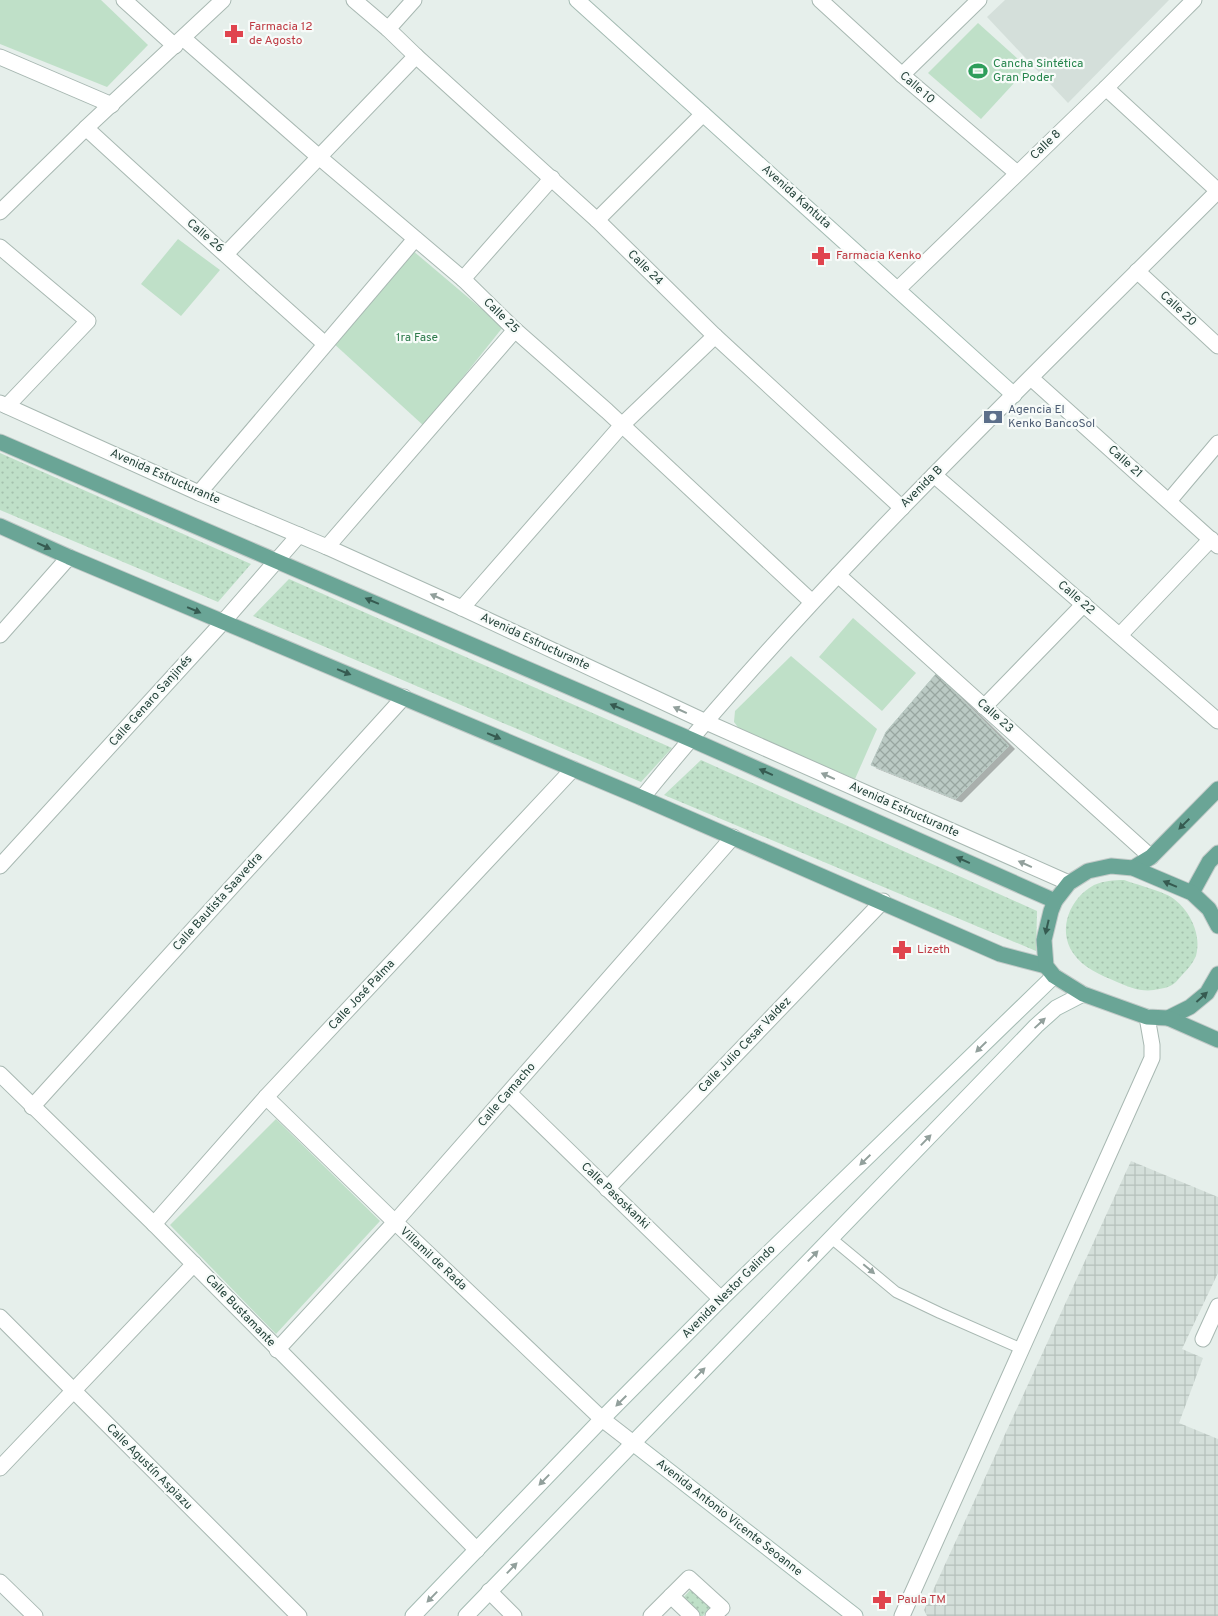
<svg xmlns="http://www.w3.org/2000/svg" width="1218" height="1616" font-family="Overpass,sans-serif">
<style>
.built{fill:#d4dfda}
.industrial{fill:url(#industrial-grid)}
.grass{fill:url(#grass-dots)}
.park{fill:#bfe0c8}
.building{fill:url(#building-cross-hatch);stroke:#b8c9c2;filter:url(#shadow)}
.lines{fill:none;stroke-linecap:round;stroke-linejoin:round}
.lane-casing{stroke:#a8b8b2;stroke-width:12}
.street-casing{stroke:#a8b8b2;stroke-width:17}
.secondary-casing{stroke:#a4bbb3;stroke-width:17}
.primary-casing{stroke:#c2cac8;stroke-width:17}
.lane{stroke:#fff;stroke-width:10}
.street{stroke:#fff;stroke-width:15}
.secondary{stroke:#fff;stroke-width:15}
.primary{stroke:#6aa596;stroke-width:15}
.oneway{fill:#365b51}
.oneway2{fill:#92a09c}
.labels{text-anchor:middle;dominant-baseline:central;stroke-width:4.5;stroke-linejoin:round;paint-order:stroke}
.health-label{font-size:12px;fill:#be3a42;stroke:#f7fbf9;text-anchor:start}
.leisure-label{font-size:12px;fill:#27864d;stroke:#f7fbf9;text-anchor:start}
.street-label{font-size:12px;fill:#24423a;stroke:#f7fbf9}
.park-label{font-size:12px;fill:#2d7a4b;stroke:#f7fbf9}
.service-label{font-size:12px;fill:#4e5e75;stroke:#f7fbf9;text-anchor:start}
</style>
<defs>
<pattern id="industrial-grid" width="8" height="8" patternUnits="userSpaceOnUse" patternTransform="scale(1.25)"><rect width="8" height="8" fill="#d4dfda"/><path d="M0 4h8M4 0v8" fill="none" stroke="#b6c1bc"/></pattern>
<pattern id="grass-dots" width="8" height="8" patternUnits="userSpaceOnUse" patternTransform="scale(1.25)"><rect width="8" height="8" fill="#bfe0c8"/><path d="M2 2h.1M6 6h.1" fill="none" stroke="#a4c1ad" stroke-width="1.8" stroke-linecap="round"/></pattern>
<pattern id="building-cross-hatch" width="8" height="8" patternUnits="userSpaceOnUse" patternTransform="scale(1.25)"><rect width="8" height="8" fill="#bbcac4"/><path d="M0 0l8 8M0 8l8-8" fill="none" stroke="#98a6a0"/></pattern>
<filter id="shadow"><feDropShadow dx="5.5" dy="3" stdDeviation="0" flood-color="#0004"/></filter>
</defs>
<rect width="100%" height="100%" fill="#e6efeb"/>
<!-- built -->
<path class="built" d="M1005,0H1169L1068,103L987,17Z"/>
<!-- industrial -->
<path class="industrial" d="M1131,1161L1218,1197V1273L1182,1349L1203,1358L1179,1423L1218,1439V1616H927L924,1610Z"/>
<!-- grass -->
<g class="grass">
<path d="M0,453L251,564L218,602L0,510Z"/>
<path d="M289,579L672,748L641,782L253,616Z"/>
<path d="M701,760L1037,911L1036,951L664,795Z"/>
<path d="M1124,880C1135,884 1166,892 1174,899C1190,911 1202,935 1196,956C1193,963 1188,969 1183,974C1179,978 1176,983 1172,985C1167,988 1159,989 1154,990C1141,992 1128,987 1117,982C1101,975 1083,968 1073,953C1057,929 1070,898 1094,885C1103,881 1114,880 1124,880Z"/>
<path d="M692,1588L712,1607L703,1616H699L681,1600Z"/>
</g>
<!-- park -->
<g class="park">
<path d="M0,0H101L148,45L107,87L0,44Z"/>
<path d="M978,23L1028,68L981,119L928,73Z"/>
<path d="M178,239L220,270L181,316L141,284Z"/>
<path d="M412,250L503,327L424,426L332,342Z"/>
<path d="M853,618L916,673L882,711L819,657Z"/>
<path d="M791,656L877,729L855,779L740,730L734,722L735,711Z"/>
<path d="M276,1119L380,1221L276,1334L170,1225Z"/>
</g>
<!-- building -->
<path class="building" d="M936,674L1009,746L956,799L871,765L886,732Z"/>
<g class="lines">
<!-- lane casing -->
<g class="lane-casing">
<path id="lane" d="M831,1238L896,1292L940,1313L1022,1349"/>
</g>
<!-- street casing -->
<g class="street-casing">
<g id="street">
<path d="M124,0L175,46"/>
<path d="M354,0L388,29L414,0"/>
<path d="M820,0L902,75L1017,173"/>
<path d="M388,29L416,56L597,220L715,336L902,508"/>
<path d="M183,38L319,157L463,279L515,330L607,411L812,602"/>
<path d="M0,57L112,105"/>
<path d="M902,75L979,0"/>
<path d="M1106,88L1218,191"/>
<path d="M86,128C165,201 245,272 325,344"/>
<path d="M0,212L86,128L223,0"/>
<path d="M597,220L703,114"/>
<path d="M0,247L88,321L7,406"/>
<path d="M226,254L416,56"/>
<path d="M1137,271L1218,346"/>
<path d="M463,279L552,178"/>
<path d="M898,289L1106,88L1194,0"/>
<path d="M1031,378L1218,546"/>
<path d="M0,403L199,493L327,547L462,608L706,722L1069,883"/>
<path d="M934,475L1218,721"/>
<path d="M199,493L415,239"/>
<path d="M1169,501L1218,443"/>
<path d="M327,547L515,330"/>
<path d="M838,575L1151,857"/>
<path d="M462,608L622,425L715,336"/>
<path d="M0,635L69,557"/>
<path d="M1120,635L1211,539"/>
<path d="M984,707L1084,604"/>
<path d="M642,798C818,581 1021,388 1218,191"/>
<path d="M0,866L223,622L299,535"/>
<path d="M0,1074L154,1224L477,1550"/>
<path d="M509,1093L721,1299"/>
<path d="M266,1097L395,1222L602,1419L633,1443"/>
<path d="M32,1107L404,697"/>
<path d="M607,1189L883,901"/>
<path d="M154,1224L266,1097L573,769"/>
<path d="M0,1317L299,1616"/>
<path d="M1203,1339L1218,1306"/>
<path d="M277,1350L395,1222L733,837"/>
<path d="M0,1468L194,1264"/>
<path d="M0,1582L35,1616"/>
<path d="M489,1591L514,1616"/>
<path d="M671,1596L692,1616"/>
<path d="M651,1616L689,1578L722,1608L713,1616"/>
<path d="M902,1616L1152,1058V1045L1147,1017"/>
</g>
</g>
<!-- secondary casing -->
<g class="secondary-casing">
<g id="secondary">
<path d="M577,0L1014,395"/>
<path d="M633,1443L855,1616"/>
<path d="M413,1616L602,1419L721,1299L1054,976"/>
<path d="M466,1616L1036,1026L1056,1008L1083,994"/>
</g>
</g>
<!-- primary casing -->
<g class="primary-casing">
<g id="primary">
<path d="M0,442L690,739L1055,901"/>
<path d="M0,526L69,557L642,798L1000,954L1046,966"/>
<path d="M1133,868L1151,857L1218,789"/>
<path d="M1192,893L1209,862L1218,853"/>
<path d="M1218,926L1209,909L1192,893L1133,868L1111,866L1088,871L1069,883L1055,901L1051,911L1044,940L1046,966L1054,976L1083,994L1147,1017L1168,1018L1190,1007L1207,993L1218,974"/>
<path d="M1168,1018L1218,1040"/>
</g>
</g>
<!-- lane -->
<use href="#lane" class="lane"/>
<!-- street -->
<use href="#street" class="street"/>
<!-- secondary -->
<use href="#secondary" class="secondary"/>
<!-- primary -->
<use href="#primary" class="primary"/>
</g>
<!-- one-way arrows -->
<defs><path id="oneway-solid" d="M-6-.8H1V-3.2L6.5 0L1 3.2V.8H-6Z" transform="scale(1.25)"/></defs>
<g class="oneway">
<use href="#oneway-solid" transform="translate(44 546) rotate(25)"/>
<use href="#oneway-solid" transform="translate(372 601) rotate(-157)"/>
<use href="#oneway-solid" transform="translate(194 610) rotate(23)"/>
<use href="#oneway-solid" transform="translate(344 672) rotate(22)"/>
<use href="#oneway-solid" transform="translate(617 707) rotate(-157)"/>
<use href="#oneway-solid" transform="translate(494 736) rotate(23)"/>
<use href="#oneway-solid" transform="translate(766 772) rotate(-156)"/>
<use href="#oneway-solid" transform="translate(1184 824) rotate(135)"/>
<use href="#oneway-solid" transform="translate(963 860) rotate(-156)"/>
<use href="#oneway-solid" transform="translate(1170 884) rotate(-157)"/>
<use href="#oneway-solid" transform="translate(1047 927) rotate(103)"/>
<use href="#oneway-solid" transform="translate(1202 997) rotate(-42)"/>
</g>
<g class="oneway2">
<use href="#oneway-solid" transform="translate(437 597) rotate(-156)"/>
<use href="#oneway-solid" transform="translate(680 710) rotate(-155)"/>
<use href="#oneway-solid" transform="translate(828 776) rotate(-156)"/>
<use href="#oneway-solid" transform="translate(1025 864) rotate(-156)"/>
<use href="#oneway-solid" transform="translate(1040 1023) rotate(-43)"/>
<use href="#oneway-solid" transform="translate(981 1047) rotate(136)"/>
<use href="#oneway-solid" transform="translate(926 1140) rotate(-46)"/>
<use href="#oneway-solid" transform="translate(865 1160) rotate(136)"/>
<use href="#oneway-solid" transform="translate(813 1256) rotate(-46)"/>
<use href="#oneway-solid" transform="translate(869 1269) rotate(40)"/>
<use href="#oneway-solid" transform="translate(700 1373) rotate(-46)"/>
<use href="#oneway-solid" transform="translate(621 1401) rotate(135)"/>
<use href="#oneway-solid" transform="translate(544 1480) rotate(134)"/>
<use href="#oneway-solid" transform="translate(512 1568) rotate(-46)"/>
<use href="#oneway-solid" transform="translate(432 1597) rotate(134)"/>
</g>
<!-- icons -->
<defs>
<g id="pharmacy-bare" transform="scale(1.5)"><path d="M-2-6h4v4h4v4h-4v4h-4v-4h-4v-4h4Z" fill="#e0444e" stroke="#f7fbf9" stroke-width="2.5" paint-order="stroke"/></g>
<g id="stadium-bare" transform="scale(1.5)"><path d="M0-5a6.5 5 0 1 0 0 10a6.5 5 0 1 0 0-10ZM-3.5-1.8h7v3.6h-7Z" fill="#2e9e5b" stroke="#f7fbf9" stroke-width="2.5" paint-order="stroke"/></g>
<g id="bank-bare" transform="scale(1.5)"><path d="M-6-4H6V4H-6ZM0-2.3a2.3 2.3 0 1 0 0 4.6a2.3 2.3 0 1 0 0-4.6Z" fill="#5c6f8a" stroke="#f7fbf9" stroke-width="2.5" paint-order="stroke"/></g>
</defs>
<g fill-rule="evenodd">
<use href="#pharmacy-bare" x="234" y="34"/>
<use href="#stadium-bare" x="978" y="71"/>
<use href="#pharmacy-bare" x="821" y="256"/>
<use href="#bank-bare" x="993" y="417"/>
<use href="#pharmacy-bare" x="902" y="950"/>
<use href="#pharmacy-bare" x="882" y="1600"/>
</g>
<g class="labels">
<!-- health labels -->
<g class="health-label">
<text x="249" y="27">Farmacia 12<tspan x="249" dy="14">de Agosto</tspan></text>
<text x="836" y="256">Farmacia Kenko</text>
<text x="917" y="950">Lizeth</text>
<text x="897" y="1600">Paula TM</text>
</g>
<!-- leisure labels -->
<g class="leisure-label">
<text x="993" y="64">Cancha Sintética<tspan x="993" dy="14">Gran Poder</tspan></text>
</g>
<!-- street labels -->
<g class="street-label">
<text transform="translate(917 88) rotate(41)">Calle 10</text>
<text transform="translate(1046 145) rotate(-44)">Calle 8</text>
<text transform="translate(796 197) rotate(42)">Avenida Kantuta</text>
<text transform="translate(205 236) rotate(40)">Calle 26</text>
<text transform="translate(645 268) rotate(45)">Calle 24</text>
<text transform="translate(1178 309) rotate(43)">Calle 20</text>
<text transform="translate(501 316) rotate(44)">Calle 25</text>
<text transform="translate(1125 462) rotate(42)">Calle 21</text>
<text transform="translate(165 477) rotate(24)">Avenida Estructurante</text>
<text transform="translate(922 487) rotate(-45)">Avenida B</text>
<text transform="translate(1076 598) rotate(41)">Calle 22</text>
<text transform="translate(535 642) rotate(25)">Avenida Estructurante</text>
<text transform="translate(151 701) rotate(-48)">Calle Genaro Sanjinés</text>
<text transform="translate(995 716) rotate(42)">Calle 23</text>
<text transform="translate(904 810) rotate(24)">Avenida Estructurante</text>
<text transform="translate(218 902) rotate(-48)">Calle Bautista Saavedra</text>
<text transform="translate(362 995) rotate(-47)">Calle José Palma</text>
<text transform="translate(745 1045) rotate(-46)">Calle Julio Cesar Valdez</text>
<text transform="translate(507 1095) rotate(-49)">Calle Camacho</text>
<text transform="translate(615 1196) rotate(44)">Calle Pasoskanki</text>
<text transform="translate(433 1259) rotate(43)">Villamil de Rada</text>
<text transform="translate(729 1292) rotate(-45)">Avenida Nestor Galindo</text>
<text transform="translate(240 1311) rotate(46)">Calle Bustamante</text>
<text transform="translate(149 1467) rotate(45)">Calle Agustín Aspiazu</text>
<text transform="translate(729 1518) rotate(38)">Avenida Antonio Vicente Seoanne</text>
</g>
<!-- park labels -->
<g class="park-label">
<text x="417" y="338">1ra Fase</text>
</g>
<!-- service labels -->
<g class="service-label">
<text x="1008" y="410">Agencia El<tspan x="1008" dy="14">Kenko BancoSol</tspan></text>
</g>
</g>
</svg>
